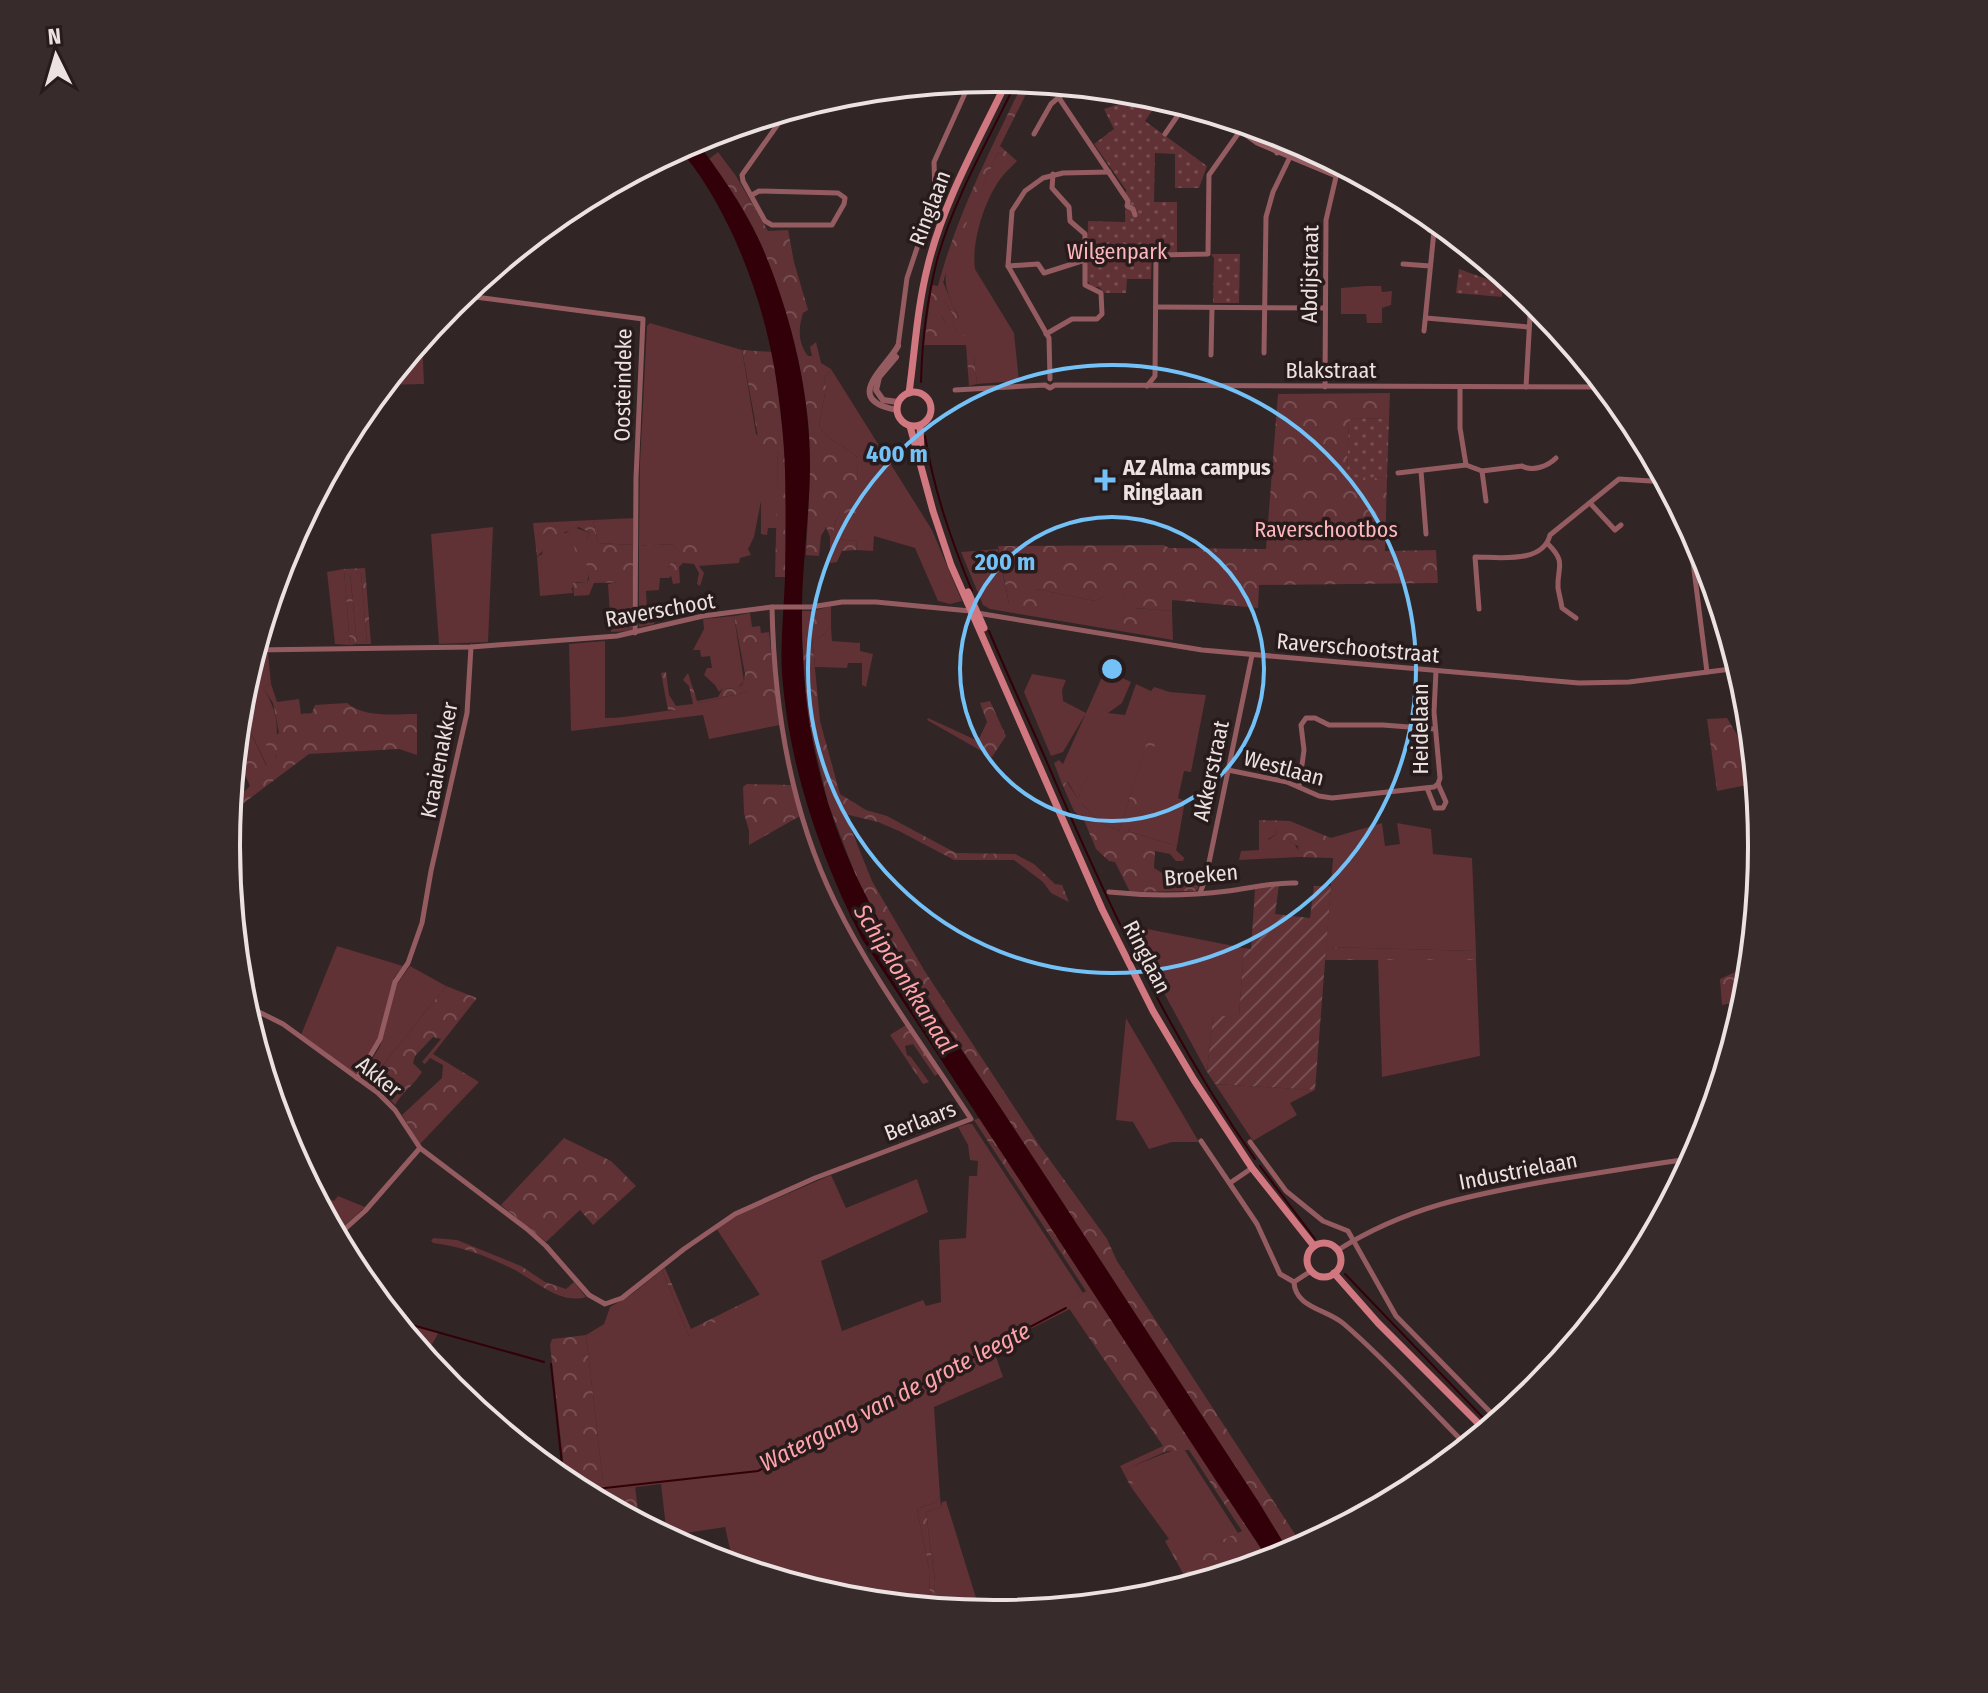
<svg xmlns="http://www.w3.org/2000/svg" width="1988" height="1693" font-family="'Fira Sans Condensed',sans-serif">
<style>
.grass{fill:#603135}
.forest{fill:url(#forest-crowns)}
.park{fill:url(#park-dots)}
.garden{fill:url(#garden-furrows)}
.water{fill:#320008}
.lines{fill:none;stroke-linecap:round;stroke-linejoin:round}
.stream{stroke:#320008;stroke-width:2}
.minor{stroke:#945c60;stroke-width:5}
.tertiary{stroke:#945c60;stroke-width:6}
.secondary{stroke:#d1777f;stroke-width:7}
.ring{fill:none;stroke:#73c1f6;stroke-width:4}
.poi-dot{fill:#73c1f6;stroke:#281b1c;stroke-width:3}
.labels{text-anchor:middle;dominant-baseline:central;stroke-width:7;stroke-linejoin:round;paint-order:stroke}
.street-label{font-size:22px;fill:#ece2e2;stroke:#281b1c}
.park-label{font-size:22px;fill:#fdb6bb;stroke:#281b1c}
.poi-label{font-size:22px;font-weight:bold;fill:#ece2e2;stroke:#281b1c;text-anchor:start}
.water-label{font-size:24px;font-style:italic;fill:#fea3a9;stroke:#281b1c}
.rim{fill:none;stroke:#ece2e2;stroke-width:4}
.centre{fill:#73c1f6;stroke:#281b1c;stroke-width:4}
.ring-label{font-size:24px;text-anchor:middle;font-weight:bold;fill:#73c1f6;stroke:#281b1c;stroke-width:7;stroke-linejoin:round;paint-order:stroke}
</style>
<defs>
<pattern id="forest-crowns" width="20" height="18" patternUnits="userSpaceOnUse" patternTransform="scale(2)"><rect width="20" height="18" fill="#603135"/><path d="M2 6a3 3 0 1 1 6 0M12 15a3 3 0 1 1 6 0" fill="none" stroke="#774f52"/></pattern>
<pattern id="park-dots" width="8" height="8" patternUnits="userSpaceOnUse" patternTransform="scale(2)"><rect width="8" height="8" fill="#603135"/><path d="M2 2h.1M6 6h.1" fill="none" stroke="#774f52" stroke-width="1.8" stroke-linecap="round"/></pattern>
<pattern id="garden-furrows" width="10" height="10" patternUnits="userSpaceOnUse" patternTransform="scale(2)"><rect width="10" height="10" fill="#603135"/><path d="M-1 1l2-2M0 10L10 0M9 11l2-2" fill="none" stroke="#774f52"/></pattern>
</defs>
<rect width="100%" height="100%" fill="#322525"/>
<!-- grass -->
<g class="grass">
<path d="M998,152L1010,161L1004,167L1007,171C987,191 971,240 975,269L1014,333L1019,381L977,384L974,357L978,358L969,339L957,333L953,322H945L941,315V302L944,301L955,318H959C950,298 940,283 949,261C953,252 959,249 959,238Z"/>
<path d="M1366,286H1381L1382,292L1392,291L1391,305L1382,308V323H1367L1366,314H1341V288Z"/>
<path d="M650,323L742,350L756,434L778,448L777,528H768L767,535L761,534V501L754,537L748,549L751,555L740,558L739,563L699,566L705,561L704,545L707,543L639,540L640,463L647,326Z"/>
<path d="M422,338L424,384L383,385Z"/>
<path d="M831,369L932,530L962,601L950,604L938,601L915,548L874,536L873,551L856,550L857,541L838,539C831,530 834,522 840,513H856L858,458C846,445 828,442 819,426L826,387L824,379Z"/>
<path d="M634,518L633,545L598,543L593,520Z"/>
<path d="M493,527L488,642L439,644L431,534Z"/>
<path d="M574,527L590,533L586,540L577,548C584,559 592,569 587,582H576L572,588L573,593L540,596L537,557L542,554L543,533L547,531L566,533Z"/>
<path d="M673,544C677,551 684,552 680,562L671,563L669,567L673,574L669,578H660L659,590L646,591L647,608L653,612L654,624L639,627V546Z"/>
<path d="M998,549L1009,604L1036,589L1095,601L1104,596H1123L1135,617L1134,608L1172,611L1173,640L990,609L983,605L961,552Z"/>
<path d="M344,569L350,645L335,644L327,572Z"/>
<path d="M361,572L367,644H357L350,573Z"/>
<path d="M617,582H633L632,631L611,632L608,584Z"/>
<path d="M802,611H812L813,636L818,639L831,627L832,641L860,643V651L873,654L866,687L862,685V663H848L847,668L815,667L812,637H802Z"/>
<path d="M734,616L744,681L737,689L723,688L719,692L715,685L704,675L707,668H712L710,656L701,657L700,650H693L704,629L703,619Z"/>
<path d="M605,641V718C637,718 667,707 698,710V703L747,692L759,694L778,716L780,725L709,739L703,715L571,731L569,644Z"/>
<path d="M253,653H268L271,684L263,688C277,709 280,729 274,753L277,757L276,762L267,766L239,708Z"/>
<path d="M1105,670L1131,682L1122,703L1108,713L1125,715L1136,684L1151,691L1154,687L1170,692L1206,695L1191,772L1184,771L1178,798L1185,801L1177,846L1128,831L1149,737L1119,831L1101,823L1082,804L1090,771L1078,799L1068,782L1062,784L1054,763L1059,760L1063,764L1086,713L1063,752L1051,756L1024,692L1032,674L1066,680L1062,690L1063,701L1086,713Z"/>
<path d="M1382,823L1385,846L1400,844L1397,823L1431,829L1433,854L1472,858L1476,951L1326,947L1333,858H1331V838Z"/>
<path d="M1265,829H1274L1277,834L1268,839L1280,849L1289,842L1294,843L1299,851V857L1239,860L1241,851L1259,850V830Z"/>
<path d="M1127,925L1244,948L1239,1017L1213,1016L1207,1072Z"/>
<path d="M337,946L403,966L394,978L379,1037L357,1073H352L301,1035Z"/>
<path d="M1378,960H1476L1480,1056L1382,1077Z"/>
<path d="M410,966L446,986L368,1084L363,1075L380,1046L397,984Z"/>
<path d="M1126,1018L1199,1142H1172L1149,1149L1133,1122L1116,1120Z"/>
<path d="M1215,1084L1315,1090L1290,1103L1297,1115L1253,1141Z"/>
<path d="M968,1124H972L1083,1293L1067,1304L1070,1309L993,1348L1003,1377L934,1407L940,1496L936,1502L917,1509L929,1568L930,1609L844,1600L734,1567L725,1527L667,1536L661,1484L604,1491L586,1335L604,1324L610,1307L632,1294L662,1270L689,1336L780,1284L760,1295L716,1228L736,1216L831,1175L846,1208L917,1179L928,1212L821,1261L842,1331L923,1300L926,1306L941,1302L939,1240L966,1238L969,1176H977L978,1161L970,1160L968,1145L958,1127Z"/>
<path d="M338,1196L365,1207L335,1235L316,1200H322L325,1197L334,1201Z"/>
<path d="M387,1312L405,1322L439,1332L424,1358Z"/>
<path d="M1176,1449H1184L1238,1533L1183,1558L1131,1487L1134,1485L1125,1469Z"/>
<path d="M946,1501L981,1614L934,1609L935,1581L926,1512L941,1507L942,1502Z"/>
</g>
<!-- forest -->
<g class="forest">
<path d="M1020,89L1027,92L1000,146L1017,161L1007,171L1003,167L1009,161L998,152L960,238L959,248L964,256L961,263L950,259L943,282L959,319L955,318L944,301L941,303V315L945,322L953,321L957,333L978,341L979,358H974L977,384L969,386L966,345H924L932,285L938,286C956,217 989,153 1020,89Z"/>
<path d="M718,152L736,176L768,231L788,230L794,262L808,310L803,313C798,329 798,343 808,356H812L810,347L816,342L821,363L831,369L824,379L826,387L819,426C828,442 846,445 858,458L857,513H840C834,522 831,529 838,539L857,541L856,550L842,551L837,562L830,563V537L826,527L821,536L819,556L806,555C808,510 812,464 808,420C799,329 763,232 709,159Z"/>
<path d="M742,350L773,352L785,451V577H775L778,449L760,448Z"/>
<path d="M1390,393L1389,419L1349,418L1347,476L1387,478L1385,551L1436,550L1438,583L1259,585L1258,608L1172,600V611L1135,608L1138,624L1127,627L1121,619L1127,606L1123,596H1104L1095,601L1036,589L1037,607L1009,604L998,546L1164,545L1169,548L1266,549L1278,394Z"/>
<path d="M593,520L598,543L633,545V582L594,583L589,595L574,596L573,583L587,582L589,579L587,565L579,561L573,544L578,540H586L590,533L579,527L558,535L547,531L543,534L545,548L537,557L533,523Z"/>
<path d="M715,538L714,543L705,545L708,549L705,562L699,566L704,573L700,586L697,584L699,573L694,564L683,563L679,567L680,583L673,584L669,566L671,563L679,562C684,553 677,551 673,544L639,546V540Z"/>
<path d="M365,568L371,644H367L361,572L350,574L357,644L350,645L344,569Z"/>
<path d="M831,606V627L818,639L812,637L820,721L840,794L866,810L887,816L956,853L1015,854L1034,864L1055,884L1062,885L1069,902L1051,893L1043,882L1014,860H954L899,831L878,822L845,814L872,881L924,970L1039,1145L1107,1239L1117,1261L1304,1548L1291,1555L865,900L828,803L807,714L802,637L812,636V611Z"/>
<path d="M750,613L752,627L760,626L761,633L769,632L778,716L763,718L759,695L748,697L747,692L698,703L699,710H668L661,673L666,672L669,695L676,706L693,704L689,686L683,680L688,673L697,701L718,697L723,688C735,689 744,690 745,674L734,616Z"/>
<path d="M271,684L277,702L299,699L301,714L312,713L315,705L347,703C365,718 395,714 417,714V755L399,749L309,754L229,814L231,787H235L239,796L250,786L235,752L239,708L266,765L276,761L277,756L271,753L264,741L279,733L273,703L263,688Z"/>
<path d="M990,701L1006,736L992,757L927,720L928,718L978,741L987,722L980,703Z"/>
<path d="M1727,718L1740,740L1753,747L1762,837L1752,784L1717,791L1707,719Z"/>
<path d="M1149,736L1157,738L1128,831L1177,846L1176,850L1184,858L1183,861H1176L1170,854L1155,851L1154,868L1162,873L1169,883L1200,879L1198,889L1195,891L1130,892L1115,862L1109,861L1096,849L1084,820L1074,811L1062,784L1067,782L1078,799L1090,770L1095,774L1082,804L1101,823L1119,831Z"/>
<path d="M747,784L791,785L800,816L749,845V831L744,813L743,787Z"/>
<path d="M1259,820L1290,821L1331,838V858L1299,857L1298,846L1290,842L1280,849L1264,850V843L1277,834L1274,829L1259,830Z"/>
<path d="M1326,947L1476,951V960H1325Z"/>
<path d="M1751,965L1747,1000L1722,1005L1720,979Z"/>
<path d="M446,986L477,998L433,1054L479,1082L420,1144L402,1115L442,1078L443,1065L430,1058L425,1064L422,1062L441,1039L433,1037L415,1056L413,1063L422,1072C414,1085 403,1091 395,1105L386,1095L368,1084Z"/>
<path d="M906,1025L939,1073L935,1076L913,1044L905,1046L907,1055L911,1057L929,1082L923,1084L890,1035Z"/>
<path d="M980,1118L1270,1562L1190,1586L1165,1541L1170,1538L1184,1557L1242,1531L1189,1450L1167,1451L1126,1469L1134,1485L1131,1487L1120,1466L1163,1446L1066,1304L1086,1291L974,1120Z"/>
<path d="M564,1138L611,1161L636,1186L593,1225L580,1210L546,1242L501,1205Z"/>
<path d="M434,1238L457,1240L521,1266L545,1282L566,1289L574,1282L586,1297C559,1305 534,1279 511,1268C486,1256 461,1246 433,1243L431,1240Z"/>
<path d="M665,1268L691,1329L781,1284L782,1287L689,1336L662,1270Z"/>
<path d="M586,1335L604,1490L635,1487L640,1524L604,1505L603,1491L581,1493L566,1485L550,1345L552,1339Z"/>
<path d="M940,1496L941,1507L926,1512L935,1582L934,1609H930L929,1568L917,1509L936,1502Z"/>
</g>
<!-- park -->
<g class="park">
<path d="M1143,96L1156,105L1145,121L1207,166L1199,188H1175V154L1155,153L1154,202H1177V252H1152L1151,279H1127L1126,293H1105L1099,287H1092L1087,280L1088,221L1125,222L1126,190L1094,144L1114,129L1104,109Z"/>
<path d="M1211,254H1240L1239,303H1213L1214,258Z"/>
<path d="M1459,269L1503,285L1502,297L1456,293Z"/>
<path d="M1349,418L1389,419L1387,478L1347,477Z"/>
</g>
<!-- garden -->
<path class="garden" d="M1279,885L1275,914L1310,918L1314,886H1331L1315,1090L1215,1084L1207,1072L1213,1016H1239L1244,948L1251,949L1255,889Z"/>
<!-- water -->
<path class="water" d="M695,139C719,172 743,205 760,242C791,312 811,395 810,471C809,522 801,573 802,623C802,684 810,745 828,803C863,918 939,1014 1004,1113C1089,1242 1173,1372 1258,1501L1291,1555L1270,1562L1215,1479L862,939C820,856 789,767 782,674C780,642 784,610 785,578C789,455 784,342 730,229C716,200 700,172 678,148Z"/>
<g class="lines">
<!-- stream -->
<g class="stream">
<path d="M921,382C922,341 927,300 937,260C954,198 989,139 1017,80"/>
<path d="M925,436C934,491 951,540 972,591"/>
<path d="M989,631C1007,674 1027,717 1046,760C1105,898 1168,1035 1255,1159"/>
<path d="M1260,1166L1315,1239"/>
<path d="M1345,1274L1492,1427"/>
<path d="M389,1314L405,1323L544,1362"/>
<path d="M551,1364L564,1483"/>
<path d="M578,1491L758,1471L1066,1308"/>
</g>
<!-- minor -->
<g class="minor">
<path d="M1059,98L1128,201L1127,206L1133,209L1135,215"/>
<path d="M1218,115L1257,143L1336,176"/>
<path d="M1034,134L1051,104L1072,86"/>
<path d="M1165,134L1185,105"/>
<path d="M1277,153L1285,136"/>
<path d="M752,195L759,191L838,193L845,198L844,204L832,225H772L765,221L743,181L742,175L788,110"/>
<path d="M1434,231L1464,243"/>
<path d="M1403,264L1430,266"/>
<path d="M1008,266L1038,264L1044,273L1085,260"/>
<path d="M460,295L643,319L636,478L635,633"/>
<path d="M1156,307L1325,308"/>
<path d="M1426,318L1528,327"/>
<path d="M1424,331L1434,231L1429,230L1431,215"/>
<path d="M1046,334L1072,319H1097L1102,314L1101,293L1085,285V234L1070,221L1069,207L1052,188L1053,174"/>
<path d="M898,346L907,278L935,194L934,162L971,80"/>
<path d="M1264,353L1266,217L1273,192L1290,157"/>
<path d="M1211,355L1212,308"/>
<path d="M1050,379L1049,338L1008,266L1012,211L1025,191L1043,178L1063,173L1109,172"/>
<path d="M1147,386L1155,376L1156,255L1208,254L1209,175L1240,131"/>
<path d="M1325,387L1326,220L1339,164"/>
<path d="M1526,387L1531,298"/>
<path d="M955,390L1045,385L1050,388L1055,385L1606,387"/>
<path d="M1466,465L1482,471L1522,466C1533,472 1548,466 1556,458"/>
<path d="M1421,471L1426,534"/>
<path d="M1482,471L1486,501"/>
<path d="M1398,473L1466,465L1460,428V387"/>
<path d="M1590,503L1615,530L1621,525"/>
<path d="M1688,523L1707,672"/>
<path d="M1548,544C1567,563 1557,566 1558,588C1559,594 1561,601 1562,608L1576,618"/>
<path d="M1479,609L1475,557C1499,557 1543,564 1550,535L1619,479L1667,482"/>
<path d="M977,613L1202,650L1579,683L1629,682L1739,668"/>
<path d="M254,650L471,647L617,636L703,616L772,607H811L842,602H876L970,611"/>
<path d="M1228,770L1287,782L1319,796L1332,798L1434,787L1438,784L1440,778L1434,712L1436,671"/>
<path d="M1299,787L1304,750L1301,725L1306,718H1315L1329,725H1383L1435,729"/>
<path d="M1427,788L1435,808H1443L1446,802L1438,784"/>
<path d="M1109,892C1148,896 1188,896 1228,891C1251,888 1273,882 1296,883"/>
<path d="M1200,893L1206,877L1252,655"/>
<path d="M243,1004L283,1024L378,1093L395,1110L420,1148L527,1229L546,1246L589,1295L605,1304L622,1298L684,1249L735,1214L815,1178L971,1119C925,1048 872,978 835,902C790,810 774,708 772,607"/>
<path d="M357,1078L380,1039L395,982L408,963L422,923L431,871L467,713L471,647"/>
<path d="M1201,1141L1257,1224L1280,1274L1294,1282L1311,1271"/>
<path d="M1250,1142L1286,1191L1323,1221L1348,1231L1396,1316L1499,1421"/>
<path d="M1230,1183L1252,1168"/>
<path d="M336,1237L365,1211L420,1148"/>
<path d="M1338,1250C1406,1207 1471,1195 1548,1181C1597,1173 1646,1165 1695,1158"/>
<path d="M1294,1282C1295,1308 1327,1309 1344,1324C1387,1361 1427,1406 1468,1447"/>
</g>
<!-- tertiary -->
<g class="tertiary">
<path d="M896,357L879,377L876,390L883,400L898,402"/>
<path d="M897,410C841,400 886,368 898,346"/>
</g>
<!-- secondary -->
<g class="secondary">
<circle cx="914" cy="409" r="17"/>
<path d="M909,393C915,350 917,308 928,265C944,200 979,140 1008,79"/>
<path d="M910,426L933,511L951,565L1102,909L1153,1011L1194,1080L1252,1168L1314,1246"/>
<path d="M920,426L921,450"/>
<path d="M968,592L984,628"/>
<circle cx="1324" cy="1260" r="17"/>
<path d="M1334,1273L1378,1323L1487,1432"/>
</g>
</g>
<!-- distance rings -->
<g class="ring">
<circle cx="1112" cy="669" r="152"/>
<circle cx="1112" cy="669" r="304"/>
</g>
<!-- markers -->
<path class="poi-dot" d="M1101 468h8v8h8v8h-8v8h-8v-8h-8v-8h8z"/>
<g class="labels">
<!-- street labels -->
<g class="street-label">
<text transform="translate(930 208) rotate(-69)">Ringlaan</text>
<text transform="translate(1310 274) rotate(-89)">Abdijstraat</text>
<text x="1331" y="370">Blakstraat</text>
<text transform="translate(623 385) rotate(-89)">Oosteindeke</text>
<text transform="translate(660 610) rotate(-10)">Raverschoot</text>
<text transform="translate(1358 648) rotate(5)">Raverschootstraat</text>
<text transform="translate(1420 729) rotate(-90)">Heidelaan</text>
<text transform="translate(439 760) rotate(-79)">Kraaienakker</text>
<text transform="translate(1284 768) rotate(15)">Westlaan</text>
<text transform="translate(1211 771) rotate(-78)">Akkerstraat</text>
<text transform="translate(1201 875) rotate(-5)">Broeken</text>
<text transform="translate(1147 957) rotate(63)">Ringlaan</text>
<text transform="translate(379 1077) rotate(39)">Akker</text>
<text transform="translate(920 1121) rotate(-21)">Berlaars</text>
<text transform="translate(1518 1171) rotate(-11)">Industrielaan</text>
</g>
<!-- park labels -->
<g class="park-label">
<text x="1117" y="251">Wilgenpark</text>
<text x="1326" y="529">Raverschootbos</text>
</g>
<!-- poi labels -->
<g class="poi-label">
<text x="1123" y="467">AZ Alma campus<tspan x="1123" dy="25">Ringlaan</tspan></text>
</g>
<!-- water labels -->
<g class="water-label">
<text transform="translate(905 979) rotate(58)">Schipdonkkanaal</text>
<text transform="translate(895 1397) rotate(-27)">Watergang van de grote leegte</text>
</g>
</g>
<!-- crop -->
<path d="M0 0H1988V1693H0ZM240 846a754 754 0 1 1 1508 0a754 754 0 1 1-1508 0Z" fill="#382b2c" fill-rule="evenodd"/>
<path class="rim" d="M240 846a754 754 0 1 1 1508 0a754 754 0 1 1-1508 0Z"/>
<circle cx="1112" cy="669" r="12" class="centre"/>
<g class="ring-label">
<text x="897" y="462">400 m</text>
<text x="1005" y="570">200 m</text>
</g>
<!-- north arrow -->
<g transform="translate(56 56) rotate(355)" stroke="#281b1c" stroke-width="6" paint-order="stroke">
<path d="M0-6L14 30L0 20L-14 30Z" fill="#ece2e2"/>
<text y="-12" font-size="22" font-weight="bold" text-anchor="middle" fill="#ece2e2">N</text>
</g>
</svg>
